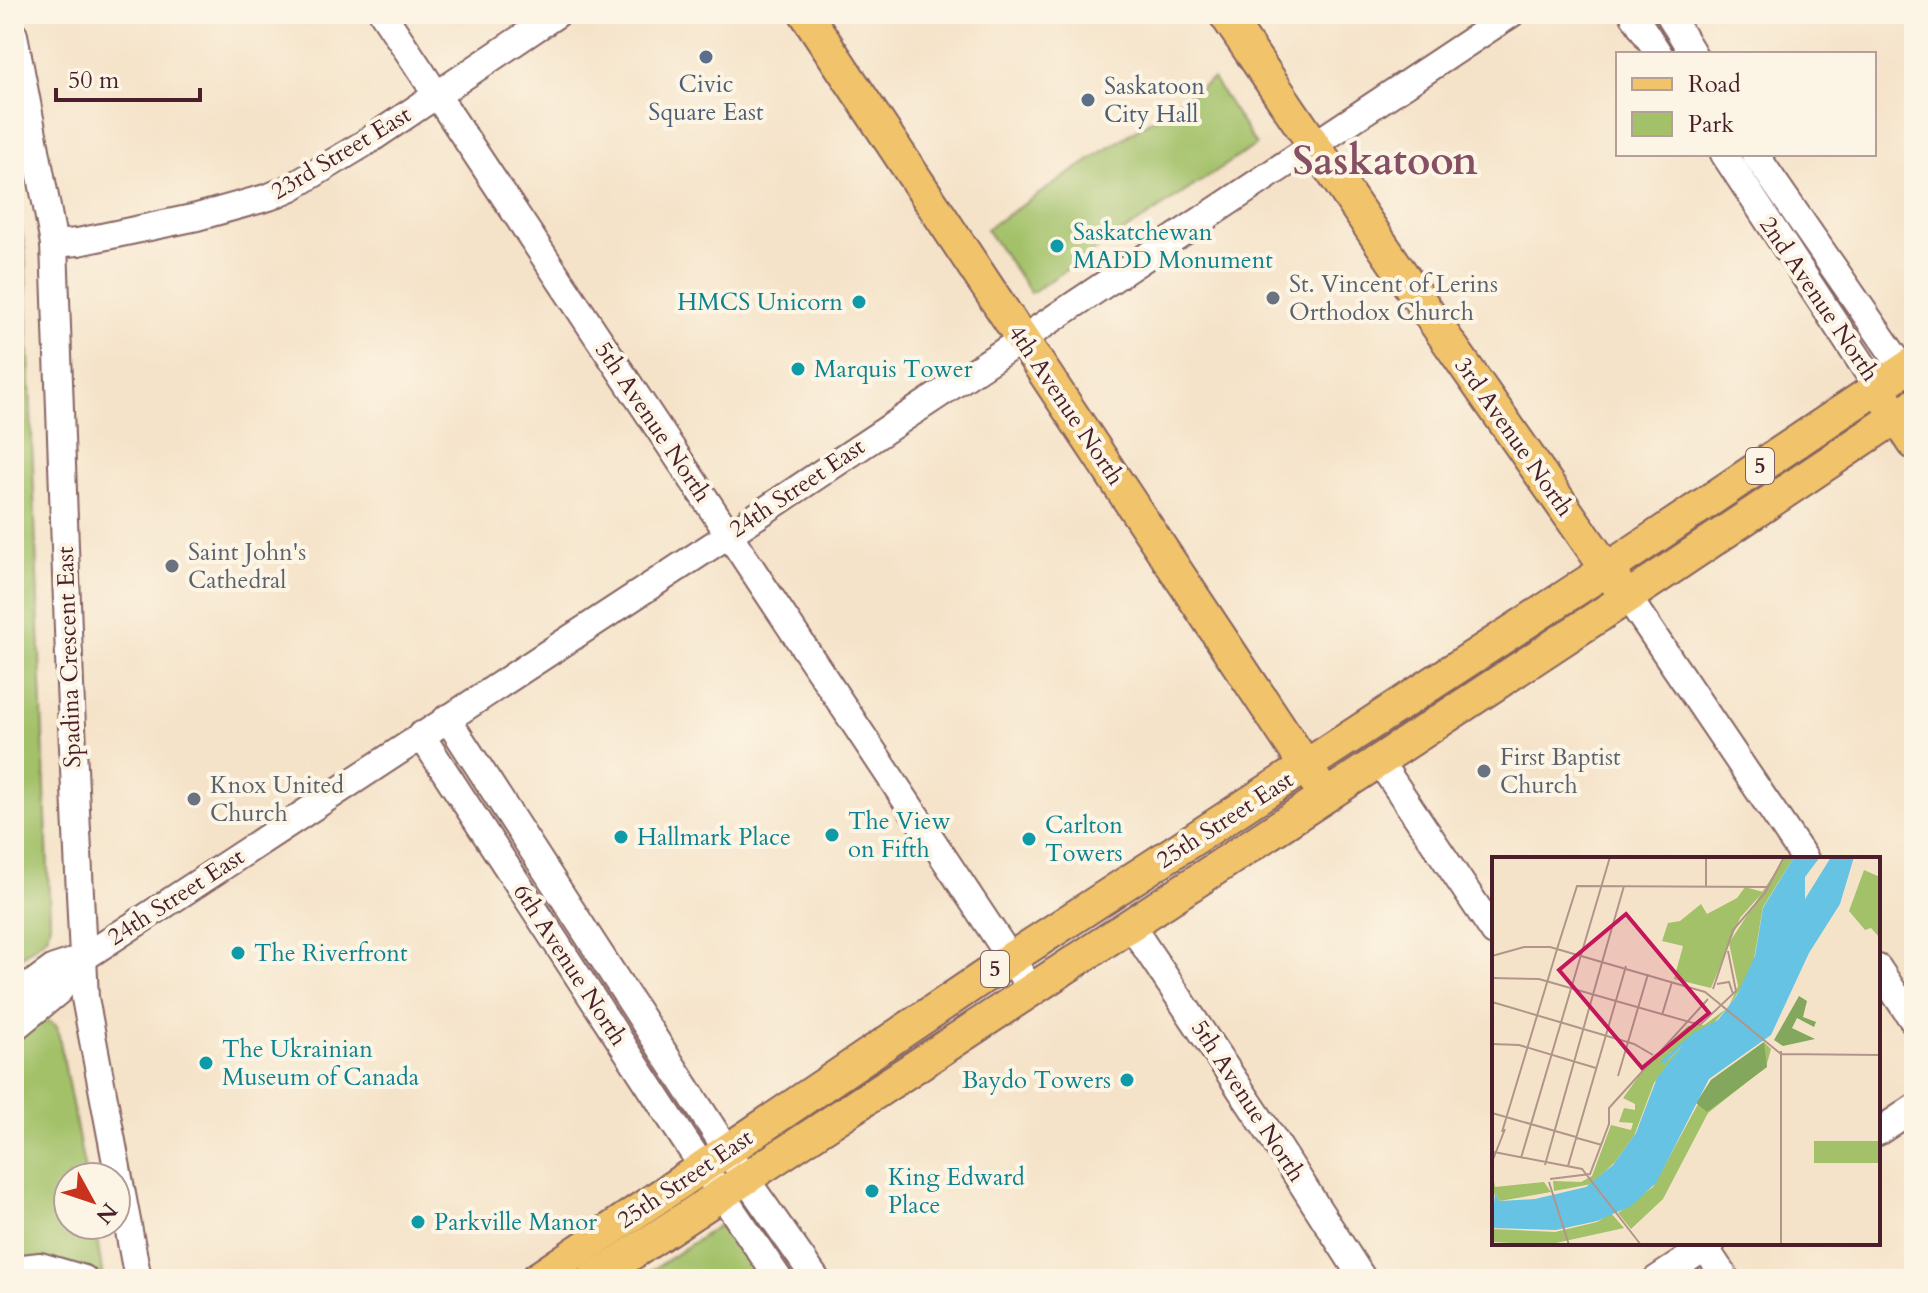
<svg xmlns="http://www.w3.org/2000/svg" width="1928" height="1293" font-family="Cardo,serif">
<style>
.green{fill:#a3c169;stroke:#76704a;stroke-width:2}
.lines{fill:none;stroke-linecap:round;stroke-linejoin:round}
.minor-casing{stroke:#866462;stroke-width:30}
.major-casing{stroke:#866462;stroke-width:36}
.minor{stroke:#fff;stroke-width:26}
.major{stroke:#f1c36a;stroke-width:32}
.service-dot{fill:#5c6f8a;stroke:#fcf5e5;stroke-width:3}
.culture-dot{fill:#0f9aa8;stroke:#fcf5e5;stroke-width:3}
.worship-dot{fill:#6b7280;stroke:#fcf5e5;stroke-width:3}
.labels{text-anchor:middle;dominant-baseline:central;stroke-width:8;stroke-linejoin:round;paint-order:stroke}
.shield{fill:#fcf5e5;stroke:#7f5f63;stroke-width:2}
.shield-label{font-size:22px;font-weight:bold;fill:#4a1f2b}
.service-label{font-size:24px;fill:#4e5e75;stroke:#fcf5e5}
.street-label{font-size:24px;fill:#4a1f2b;stroke:#fcf5e5}
.culture-label{font-size:24px;fill:#0d838f;stroke:#fcf5e5;text-anchor:start}
.worship-label{font-size:24px;fill:#5b616d;stroke:#fcf5e5;text-anchor:start}
.town-label{font-size:40px;font-weight:bold;fill:#874f63;stroke:#fcf5e5}
.inset-road{fill:none;stroke:#b1958a;stroke-width:2}
.view{fill:#c2185b;fill-opacity:0.15;stroke:#c2185b;stroke-width:4}
.inset-edge{fill:none;stroke:#4a1f2b;stroke-width:4}
</style>
<rect width="100%" height="100%" fill="#fcf5e5"/>
<filter id="ink" filterUnits="userSpaceOnUse"><feTurbulence type="fractalNoise" baseFrequency=".0125" numOctaves="2"/><feDisplacementMap in="SourceGraphic" scale="16" xChannelSelector="R" yChannelSelector="G"/><feConvolveMatrix kernelMatrix="1 2 1 2 8 2 1 2 1" color-interpolation-filters="sRGB"/></filter>
<filter id="wash" filterUnits="userSpaceOnUse"><feTurbulence type="fractalNoise" baseFrequency=".006" numOctaves="4" result="noise"/><feDisplacementMap in="SourceGraphic" scale="32" xChannelSelector="R" yChannelSelector="G"/><feGaussianBlur stdDeviation="1.8" result="paint"/><feColorMatrix in="noise" values="0 0 0 0 0 0 0 0 0 0 0 0 0 0 0 0 0 1.4 0 .05"/><feComposite in="paint" operator="in"/></filter>
<g filter="url(#wash)">
<rect width="100%" height="100%" fill="#f5e3c9"/>
<!-- green -->
<g class="green">
<path d="M1213,79L1256,145L1031,293L986,229Z"/>
<path d="M14,190L25,250L50,923L47,937L14,962Z"/>
<path d="M41,1017L57,1026L86,1177H68V1225H95L103,1279H14V1043L23,1031Z"/>
<path d="M718,1226L736,1236L762,1279H639Z"/>
</g>
</g>
<g filter="url(#ink)">
<g class="lines">
<!-- minor casing -->
<g class="minor-casing">
<g id="minor">
<path d="M383,14L1031,989"/>
<path d="M1633,14L1659,54"/>
<path d="M1669,14L1693,54"/>
<path d="M14,35L54,244L70,685L85,998L138,1279"/>
<path d="M1724,154L1878,388"/>
<path d="M1755,154L1904,370"/>
<path d="M54,244L78,242L197,217L269,197L292,187L365,143L557,14"/>
<path d="M1627,596L1805,859"/>
<path d="M447,718L745,1178L816,1279"/>
<path d="M421,735L684,1139L779,1279"/>
<path d="M1379,761L1494,932"/>
<path d="M1130,924L1274,1140L1363,1279"/>
<path d="M1878,968L1914,1022"/>
<path d="M14,997L54,968L82,959L728,535L1511,14"/>
<path d="M14,1028L59,991L82,959"/>
<path d="M1878,1132L1914,1108"/>
<path d="M1702,1243L1726,1279"/>
<path d="M14,1269L40,1266L84,1279"/>
<path d="M1657,1279L1712,1243"/>
</g>
</g>
<!-- major casing -->
<g class="major-casing">
<g id="major">
<path d="M806,14L1317,783"/>
<path d="M1225,14L1431,317L1618,585"/>
<path d="M1885,399L1914,443"/>
<path d="M537,1279L1010,959L1606,570L1914,363"/>
<path d="M593,1279L1655,579L1914,405"/>
</g>
</g>
<!-- minor -->
<use href="#minor" class="minor"/>
<!-- major -->
<use href="#major" class="major"/>
</g>
</g>
<!-- markers -->
<g class="service-dot">
<circle cx="706" cy="57" r="8"/>
<circle cx="1088" cy="100" r="8"/>
</g>
<g class="culture-dot">
<circle cx="1057" cy="246" r="8"/>
<circle cx="859" cy="302" r="8"/>
<circle cx="798" cy="369" r="8"/>
<circle cx="832" cy="835" r="8"/>
<circle cx="621" cy="837" r="8"/>
<circle cx="1029" cy="839" r="8"/>
<circle cx="238" cy="953" r="8"/>
<circle cx="206" cy="1063" r="8"/>
<circle cx="1127" cy="1080" r="8"/>
<circle cx="872" cy="1191" r="8"/>
<circle cx="418" cy="1222" r="8"/>
</g>
<g class="worship-dot">
<circle cx="1273" cy="298" r="8"/>
<circle cx="172" cy="566" r="8"/>
<circle cx="1484" cy="771" r="8"/>
<circle cx="194" cy="799" r="8"/>
</g>
<g class="labels">
<!-- shield labels -->
<g class="shield">
<rect x="1746" y="448" width="28" height="36" rx="6"/>
<rect x="981" y="951" width="28" height="36" rx="6"/>
</g>
<g class="shield-label">
<text x="1760" y="466">5</text>
<text x="995" y="969">5</text>
</g>
<!-- service labels -->
<g class="service-label">
<text x="706" y="84">Civic<tspan x="706" dy="28">Square East</tspan></text>
<text x="1104" y="86" text-anchor="start">Saskatoon<tspan x="1104" dy="28">City Hall</tspan></text>
</g>
<!-- street labels -->
<g class="street-label">
<text transform="translate(341 153) rotate(-31)">23rd Street East</text>
<text transform="translate(1819 299) rotate(56)">2nd Avenue North</text>
<text transform="translate(1066 405) rotate(56)">4th Avenue North</text>
<text transform="translate(653 422) rotate(56)">5th Avenue North</text>
<text transform="translate(1514 437) rotate(55)">3rd Avenue North</text>
<text transform="translate(797 488) rotate(-34)">24th Street East</text>
<text transform="translate(69 657) rotate(-92)">Spadina Crescent East</text>
<text transform="translate(1225 820) rotate(-33)">25th Street East</text>
<text transform="translate(176 897) rotate(-33)">24th Street East</text>
<text transform="translate(570 965) rotate(57)">6th Avenue North</text>
<text transform="translate(1248 1101) rotate(57)">5th Avenue North</text>
<text transform="translate(685 1179) rotate(-34)">25th Street East</text>
</g>
<!-- culture labels -->
<g class="culture-label">
<text x="1073" y="232">Saskatchewan<tspan x="1073" dy="28">MADD Monument</tspan></text>
<text x="843" y="302" text-anchor="end">HMCS Unicorn</text>
<text x="814" y="369">Marquis Tower</text>
<text x="848" y="821">The View<tspan x="848" dy="28">on Fifth</tspan></text>
<text x="1045" y="825">Carlton<tspan x="1045" dy="28">Towers</tspan></text>
<text x="637" y="837">Hallmark Place</text>
<text x="254" y="953">The Riverfront</text>
<text x="222" y="1049">The Ukrainian<tspan x="222" dy="28">Museum of Canada</tspan></text>
<text x="1111" y="1080" text-anchor="end">Baydo Towers</text>
<text x="888" y="1177">King Edward<tspan x="888" dy="28">Place</tspan></text>
<text x="434" y="1222">Parkville Manor</text>
</g>
<!-- worship labels -->
<g class="worship-label">
<text x="1289" y="284">St. Vincent of Lerins<tspan x="1289" dy="28">Orthodox Church</tspan></text>
<text x="188" y="552">Saint John's<tspan x="188" dy="28">Cathedral</tspan></text>
<text x="1500" y="757">First Baptist<tspan x="1500" dy="28">Church</tspan></text>
<text x="210" y="785">Knox United<tspan x="210" dy="28">Church</tspan></text>
</g>
<!-- town labels -->
<g class="town-label">
<text x="1385" y="161">Saskatoon</text>
</g>
</g>
<!-- overview -->
<g transform="translate(1492 857)">
<rect width="388" height="388" fill="#f5e3c9"/>
<path d="M293,0H302L271,50L262,102L249,131L237,149L246,129L237,86ZM372,13L388,20V81L379,71L373,73L357,54ZM253,30L271,35L248,61L219,131L182,122L191,89L170,84L176,66L188,64L209,47L215,57L245,41ZM234,152L222,166L177,197L176,203L192,187L162,226L142,279L123,305L100,327L62,334L61,324L89,325L100,319L119,268L139,273L141,266L127,265L132,251L143,253V247L131,241L160,201L196,169L212,168ZM272,185L279,192L274,210L216,256L171,342L139,372L126,356L161,330L219,223ZM322,284H388V306H322ZM0,312L3,330L52,325L59,335L8,344L3,336L0,344ZM119,356L132,371L55,388L0,385V372L63,375L105,365Z" fill="#a3c169"/>
<path d="M307,139L315,144L311,160L324,165L322,170L305,161L300,171L323,182L291,189L282,183ZM272,185L275,210L215,255L204,246L219,223Z" fill="#82a75d"/>
<path d="M302,0H328L313,20V42L339,0H362L348,47L317,96L279,178L217,222L164,326L139,349L105,364L64,373L0,371L3,336L8,344L43,342L94,330L121,308L144,276L165,221L191,188L173,206L168,205L201,176L226,163L245,138L263,99L271,51Z" fill="#66c3e4"/>
<path class="inset-road" d="M214,29V0M66,89L85,29L276,30M89,98L118,0M0,99L32,90H58L213,135L289,197L388,198M111,102L132,29M0,121L47,122L208,168L244,134L236,94M225,127L237,125L241,137M221,132L241,73L273,36L292,0M0,145L142,187L161,198M170,158L180,125M0,187L27,188L104,211M126,219L156,117M0,256L84,280M10,275L66,89M85,281L110,288M2,295L90,312L149,388M29,301L89,98M0,305L13,272M53,308L111,102M76,309L134,109M58,322L98,317L117,267V251L216,142M57,325L77,388M289,388V194"/>
<path class="view" d="M134,57L217,156L150,211L67,113Z"/>
<rect width="388" height="388" class="inset-edge"/>
</g>
<!-- margin -->
<rect width="1928" height="1293" fill="none" stroke="#fcf5e5" stroke-width="48"/>
<!-- legend -->
<rect x="1616" y="52" width="260" height="104" fill="#fcf5e5" stroke="#b59f9b" stroke-width="2"/>
<rect x="1632" y="78" width="40" height="12" fill="#f1c36a" stroke="#b59f9b" stroke-width="2"/>
<text x="1688" y="92" font-size="24" fill="#4a1f2b">Road</text>
<rect x="1632" y="112" width="40" height="24" fill="#a3c169" stroke="#b59f9b" stroke-width="2"/>
<text x="1688" y="132" font-size="24" fill="#4a1f2b">Park</text>
<!-- north arrow -->
<g transform="translate(92 1201) rotate(130)"><circle r="38" fill="#fcf5e5" stroke="#b59f9b" stroke-width="2"/>
<path d="M0-6L14 30L0 20L-14 30Z" fill="#c8321e"/>
<text y="-12" font-size="22" font-weight="bold" text-anchor="middle" fill="#4a1f2b">N</text>
</g>
<!-- scale -->
<path d="M56 88v12h144v-12" fill="none" stroke="#4a1f2b" stroke-width="4"/>
<text x="68" y="88" font-size="24" fill="#4a1f2b" stroke="#fcf5e5" stroke-width="6" paint-order="stroke">50 m</text>
</svg>
